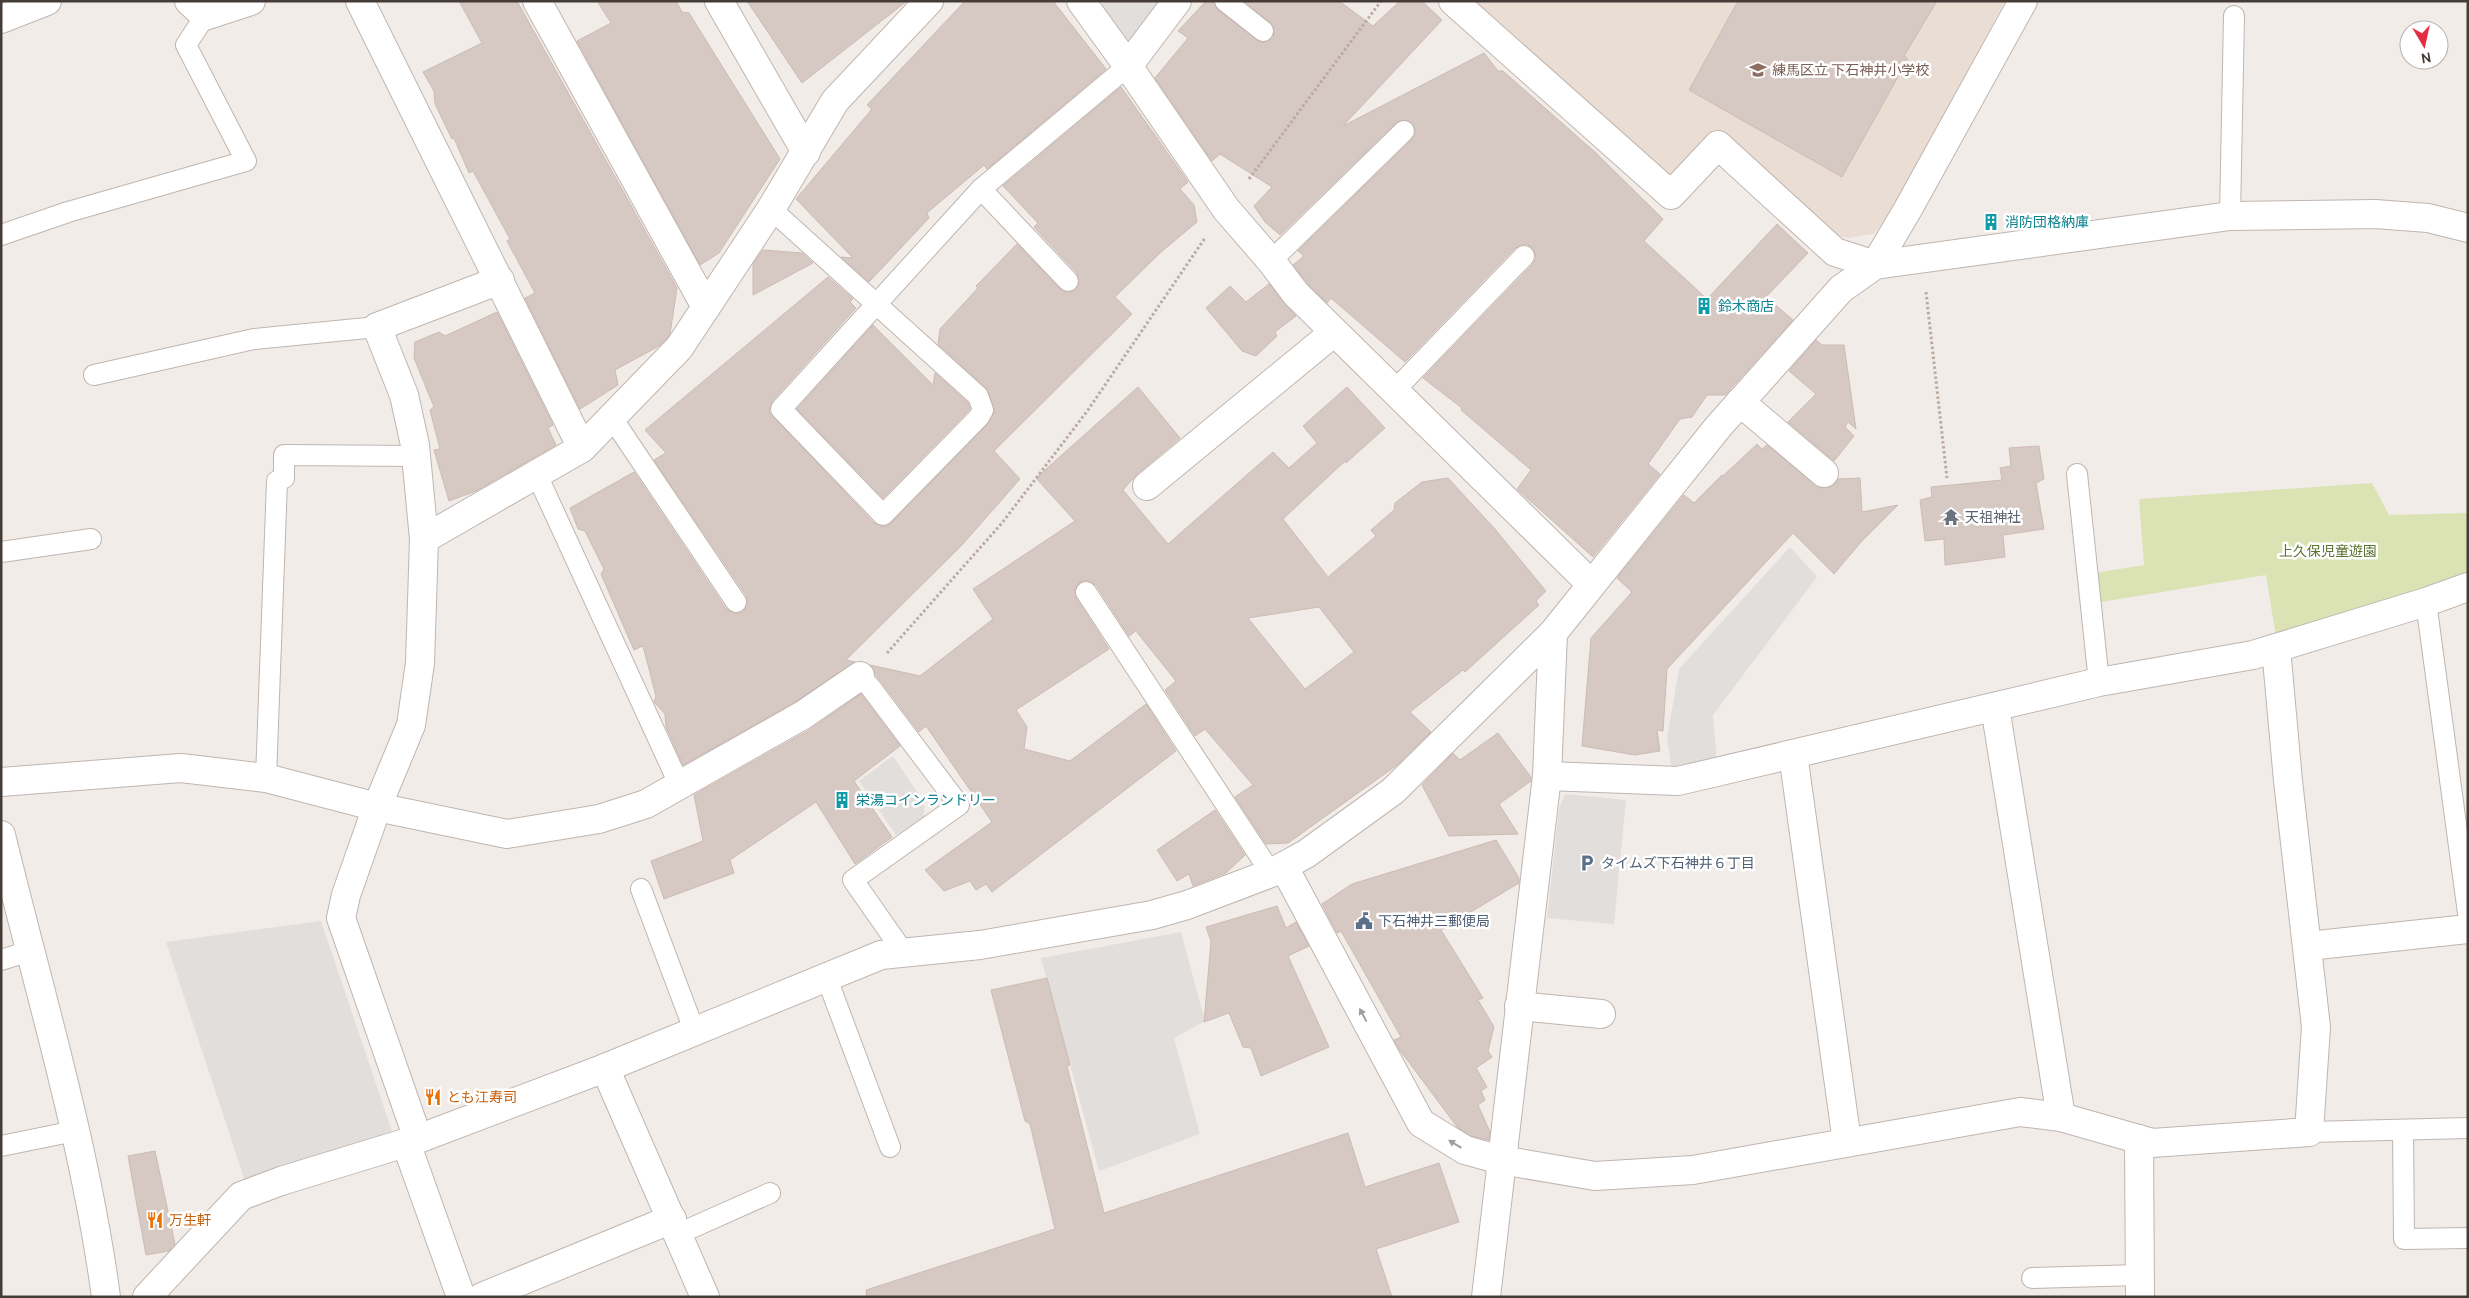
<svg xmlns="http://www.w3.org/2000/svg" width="2469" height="1298" font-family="Cabin,'Noto Sans JP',sans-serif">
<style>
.education{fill:#eaddd3}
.green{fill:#dbe3b5}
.parking{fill:#e1dedc}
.building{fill:#d6c8c2;stroke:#cdbbb3;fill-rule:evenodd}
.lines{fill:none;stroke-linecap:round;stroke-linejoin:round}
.lane-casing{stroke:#c0b5af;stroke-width:22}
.street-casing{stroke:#c0b5af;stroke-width:30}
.path{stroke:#bdaa9e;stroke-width:3;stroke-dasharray:2.5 2.5;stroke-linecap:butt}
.lane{stroke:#fff;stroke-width:20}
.street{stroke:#fff;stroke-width:28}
.oneway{fill:#a29e9b}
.labels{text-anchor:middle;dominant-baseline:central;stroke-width:5;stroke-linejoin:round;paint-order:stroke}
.education-label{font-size:14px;fill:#785e54;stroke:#fff;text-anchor:start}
.culture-label{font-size:14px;fill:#0d838f;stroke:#fff;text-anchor:start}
.worship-label{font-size:14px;fill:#5b616d;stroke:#fff;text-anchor:start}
.park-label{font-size:14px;fill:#5b7130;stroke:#fff}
.service-label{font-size:14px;fill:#4e5e75;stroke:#fff;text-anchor:start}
.food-label{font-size:14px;fill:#c56008;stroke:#fff;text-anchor:start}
</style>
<rect width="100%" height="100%" fill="#f2ece8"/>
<!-- education -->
<path class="education" d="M1469,1H2005L1890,215L1873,234L1849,238L1838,236L1719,132L1680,175L1666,176Z"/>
<!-- green -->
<path class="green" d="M2372,483L2389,515L2468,513V572L2276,637L2266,575L2095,603L2088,574L2144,565L2139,499Z"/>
<!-- parking -->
<g class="parking">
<path d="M1105,1H1161L1125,45L1100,7Z"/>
<path d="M1790,547L1817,577L1713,715L1717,762L1672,771L1667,738L1679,669Z"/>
<path d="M893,756L924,802V817L896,835L859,781Z"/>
<path d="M1565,794L1626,800L1614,924L1547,918L1559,809Z"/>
<path d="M321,921L392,1131L246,1184L166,942Z"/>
<path d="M1181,932L1205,1021L1174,1038L1200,1134L1099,1171L1041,958Z"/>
</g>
<!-- building -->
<g class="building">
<path d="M459,1H517L677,288L670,334L667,338L659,346L615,370L618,385L580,409L525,298L535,293L507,241L510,239L473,171L469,173L454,138L452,139L435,104L434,91L423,72L482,43Z"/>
<path d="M597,1H676L682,12L689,13L780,159L719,253L700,265L577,41L611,23Z"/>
<path d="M747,1H907L802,83Z"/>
<path d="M965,1H1053L1106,69L987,169L984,165L927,213L929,218L869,282L841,257L853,258L796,199L872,109L867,105Z"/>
<path d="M1206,1H1213L1218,10L1262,43L1273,38L1274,26L1244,1H1339L1373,26L1400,1H1422L1442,20L1343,126L1484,53L1498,71H1503L1596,153L1663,219L1644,241L1707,299L1777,224L1808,253L1766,297L1793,320L1725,395H1707L1692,417L1680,419L1648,464L1660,474L1593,557L1517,489L1531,470L1461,410L1462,408L1423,378L1533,264L1536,258L1533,248L1526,244L1515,248L1405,362L1331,298L1327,303L1308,284L1293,265L1304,256L1298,251L1412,139L1415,128L1407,120L1396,123L1280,235L1265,222L1254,206L1272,187L1220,154L1212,161L1155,78L1188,38L1178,31Z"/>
<path d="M1738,1H1937L1904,56L1908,59L1842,177L1689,90Z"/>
<path d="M1121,87L1188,182L1180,189L1194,205L1197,222L1161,252L1115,297L1132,314L994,451L1020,479L962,545L846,660L855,662L795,702L683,765L666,727L665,714L654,702L656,696L643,646L634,650L601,574L604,569L585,531L578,529L570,508L634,472L726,609L736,614L743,612L748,602L746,595L654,460L666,453L645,430L828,277L853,299L850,302L856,308L772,401L769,412L874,523L886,527L891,523L987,425L995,411L986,388L938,344L940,329L978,288L976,286L1017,244L1060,289L1071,292L1079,285L1077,273L1034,227L1038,223L1003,186Z"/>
<path d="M763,250L802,253L813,263L753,295V264Z"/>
<path d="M1269,284L1296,316L1275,332L1277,336L1256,356L1242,351L1206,308L1230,286L1246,302Z"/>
<path d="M497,312L553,425L548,428L556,445L476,491L449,501L434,450L440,449L430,410L434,407L414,358L415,342L439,332L445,336Z"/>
<path d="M873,325L933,385L935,373L968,403L970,409L883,498L797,409Z"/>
<path d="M1816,340L1822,345H1844L1856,429L1848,422L1845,427L1854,436L1834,461L1788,422L1816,394L1789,371Z"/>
<path d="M1138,387L1180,438L1137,474L1123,490L1168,544L1273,452L1289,468L1317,443L1303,426L1347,387L1385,428L1346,463L1345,461L1283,519L1328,577L1376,536L1371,530L1394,510L1395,503L1422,482L1448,478L1494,528L1546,591L1536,601L1539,605L1465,672L1463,670L1410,712L1431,732L1397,765L1288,843L1266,844L1235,797L1253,785L1205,729L1195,736L1165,690L1176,681L1136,631L1129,636L1096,585L1086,580L1080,582L1075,587L1076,598L1109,649L1016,710L1027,727L1024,749L1070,761L1146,704L1176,751L992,892L986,884L976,890L970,881L944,891L925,870L992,822L926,726L919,732L876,675L870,665L920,676L993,619L973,589L1075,521L1036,478ZM1319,607L1354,652L1305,689L1248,618Z"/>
<path d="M1757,444L1762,449L1767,445L1821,488L1830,487L1838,479L1860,478L1862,512L1898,505L1861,542L1834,574L1793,533L1667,669L1663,731L1657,730L1660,751L1635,755L1582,746L1591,638L1632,592L1617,578L1684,495L1694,503L1722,475L1723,476Z"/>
<path d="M2039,446L2044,479L2036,483L2044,529L2003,535L2005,557L1945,565L1944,539L1925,541L1920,500L1932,497L1931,487L2002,480L2000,468L2011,466L2009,448Z"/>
<path d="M861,694L900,746L854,781L892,837L855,864L816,802L730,860L734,873L664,899L651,861L703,841L694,795L811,729Z"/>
<path d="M1498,733L1531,777V781L1499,804L1518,834L1449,836L1422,785L1453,753L1460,760Z"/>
<path d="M1215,810L1245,855L1226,873L1193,886L1189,874L1177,881L1157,850Z"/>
<path d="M1496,840L1519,878V883L1441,930L1483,998L1478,1000L1494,1027L1488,1051L1492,1057L1476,1068L1487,1087L1481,1091L1485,1100L1478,1105L1490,1132L1489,1140L1471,1136L1458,1128L1399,1049L1394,1040L1401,1037L1341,931L1337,933L1322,904L1352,884Z"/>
<path d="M1277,906L1286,928L1296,922L1309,946L1288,956L1329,1047L1261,1076L1251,1048L1243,1047L1229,1013L1204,1022L1211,941L1206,927Z"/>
<path d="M1047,978L1070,1065L1067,1066L1104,1213L1348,1133L1365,1187L1439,1163L1459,1222L1376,1249L1392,1297H867L866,1290L1055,1229L1030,1124L1025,1121L991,990Z"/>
<path d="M155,1151L175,1244L169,1251L146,1255L128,1156Z"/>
</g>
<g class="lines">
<!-- lane casing -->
<g class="lane-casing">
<g id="lane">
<path d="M1225,1L1263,31"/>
<path d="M981,189L1068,281"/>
<path d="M771,209L978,396L983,410L979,417L883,515L781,409L981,189L1128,66"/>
<path d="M2230,216L2234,16"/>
<path d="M1,235L68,212L246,161L186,45L205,16"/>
<path d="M1271,261L1404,131"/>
<path d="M94,375L254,339L377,327"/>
<path d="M1394,391L1524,256"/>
<path d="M612,418L736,602"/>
<path d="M2077,474L2099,682"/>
<path d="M537,475L679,784"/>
<path d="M1,552L91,539"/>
<path d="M1086,592L1271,873"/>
<path d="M2426,602L2468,913"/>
<path d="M860,676L871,688L959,805L853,880L904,953"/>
<path d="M266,778L277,481L284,478V455L416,456"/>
<path d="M641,889L694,1030"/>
<path d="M1,960L30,951"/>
<path d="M826,976L890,1147"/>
<path d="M2403,1130L2404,1239L2468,1238"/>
<path d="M2309,1132L2468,1128"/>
<path d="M1,1146L75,1131"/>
<path d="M678,1234L770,1193"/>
<path d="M2032,1278L2139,1275"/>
</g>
</g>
<!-- street casing -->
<g class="street-casing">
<g id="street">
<path d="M189,1L205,16L251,1"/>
<path d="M360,1L582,448"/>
<path d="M537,1L706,307"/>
<path d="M719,1L806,152"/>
<path d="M1081,1L1128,66L1226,209L1271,261L1296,294L1591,584"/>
<path d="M1453,1L1671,195L1718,145L1835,252L1875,265L2230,216L2375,214L2428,218L2468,228"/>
<path d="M1,19L47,1"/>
<path d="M1128,66L1177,1"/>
<path d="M1740,402L1824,473"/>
<path d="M1147,486L1333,333"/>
<path d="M424,539L582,448L679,348L771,209L835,101L929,1"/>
<path d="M1995,707L2061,1117"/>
<path d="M1793,754L1847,1142"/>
<path d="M1547,776L1678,781L2099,682L2253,655L2426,602L2468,587"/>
<path d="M1,782L181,768L266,778L377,807L507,834L599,819L646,804L803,715L860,676"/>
<path d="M1,835C38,988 85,1141 106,1297"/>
<path d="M1284,867L1421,1123L1465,1150L1501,1160L1595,1176L1693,1170L2020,1112L2061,1117L2152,1143L2309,1132L2316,1027L2288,781L2276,648"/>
<path d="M2308,946L2468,929"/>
<path d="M1519,1006L1601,1014"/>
<path d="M605,1068L705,1297"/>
<path d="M418,1139L341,918L346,895L377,807L411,725L420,663L424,539L415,445L404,395L377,327L500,280"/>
<path d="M2139,1139L2140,1297"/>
<path d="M406,1143L461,1297"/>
<path d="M147,1297L241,1196L281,1181L418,1139L605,1068L881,955L980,945L1152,915L1187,905L1271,873L1306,854L1393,791L1553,633L1718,427L1841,289L1875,265L1908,209L2023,1"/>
<path d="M482,1297L672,1219"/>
<path d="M1486,1297L1547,776L1553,633"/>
</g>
</g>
<!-- path -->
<g class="path">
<path d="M1249,179L1381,1"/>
<path d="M1926,292L1947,478"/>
<path d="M887,653L1002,523L1088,410L1205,238"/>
</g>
<!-- lane -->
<use href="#lane" class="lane"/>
<!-- street -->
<use href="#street" class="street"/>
</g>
<!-- one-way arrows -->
<defs><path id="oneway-solid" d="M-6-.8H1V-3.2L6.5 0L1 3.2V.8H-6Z" transform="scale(1.25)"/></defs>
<g class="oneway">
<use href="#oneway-solid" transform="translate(1363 1015) rotate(-118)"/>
<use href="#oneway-solid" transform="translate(1455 1144) rotate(-149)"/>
</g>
<!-- icons -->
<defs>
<g id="school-bare" transform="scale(1.35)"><path d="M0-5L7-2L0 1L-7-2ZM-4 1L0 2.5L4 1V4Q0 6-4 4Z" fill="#8d6e63" stroke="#fff" stroke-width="2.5" paint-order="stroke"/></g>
<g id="building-bare" transform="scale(1.35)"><path d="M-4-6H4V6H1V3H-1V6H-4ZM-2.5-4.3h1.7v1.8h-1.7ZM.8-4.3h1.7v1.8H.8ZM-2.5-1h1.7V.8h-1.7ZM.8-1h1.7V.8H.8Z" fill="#0f9aa8" stroke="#fff" stroke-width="2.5" paint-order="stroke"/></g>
<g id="temple-bare" transform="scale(1.35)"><path d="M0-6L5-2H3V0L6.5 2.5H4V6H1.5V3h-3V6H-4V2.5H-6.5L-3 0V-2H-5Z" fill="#6b7280" stroke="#fff" stroke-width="2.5" paint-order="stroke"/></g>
<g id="parking-bare" transform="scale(1.35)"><path d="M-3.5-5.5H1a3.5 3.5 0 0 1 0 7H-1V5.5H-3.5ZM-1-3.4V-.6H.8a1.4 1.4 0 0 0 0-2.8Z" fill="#5c6f8a" stroke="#fff" stroke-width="2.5" paint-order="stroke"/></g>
<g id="civic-bare" transform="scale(1.35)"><path d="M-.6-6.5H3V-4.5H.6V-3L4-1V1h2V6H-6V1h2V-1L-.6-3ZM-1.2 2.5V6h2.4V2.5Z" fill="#5c6f8a" stroke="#fff" stroke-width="2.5" paint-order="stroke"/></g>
<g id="restaurant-bare" transform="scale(1.35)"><path d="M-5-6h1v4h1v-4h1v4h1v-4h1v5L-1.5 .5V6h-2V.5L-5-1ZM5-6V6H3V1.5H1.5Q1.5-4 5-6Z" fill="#e8710a" stroke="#fff" stroke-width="2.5" paint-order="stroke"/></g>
</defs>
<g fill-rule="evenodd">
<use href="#school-bare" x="1758" y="70"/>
<use href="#building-bare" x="1991" y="222"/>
<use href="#building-bare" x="1704" y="306"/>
<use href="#temple-bare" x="1951" y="517"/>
<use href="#building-bare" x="842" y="800"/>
<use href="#parking-bare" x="1587" y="863"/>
<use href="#civic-bare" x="1364" y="921"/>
<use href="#restaurant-bare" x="433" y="1097"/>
<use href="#restaurant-bare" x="155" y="1220"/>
</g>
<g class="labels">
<!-- education labels -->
<g class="education-label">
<text x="1772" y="70">練馬区立 下石神井小学校</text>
</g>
<!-- culture labels -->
<g class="culture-label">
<text x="2005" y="222">消防団格納庫</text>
<text x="1718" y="306">鈴木商店</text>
<text x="856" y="800">栄湯コインランドリー</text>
</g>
<!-- worship labels -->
<g class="worship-label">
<text x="1965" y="517">天祖神社</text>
</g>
<!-- park labels -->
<g class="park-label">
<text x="2328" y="551">上久保児童遊園</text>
</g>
<!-- service labels -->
<g class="service-label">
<text x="1601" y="863">タイムズ下石神井６丁目</text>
<text x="1378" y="921">下石神井三郵便局</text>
</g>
<!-- food labels -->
<g class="food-label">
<text x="447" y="1097">とも江寿司</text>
<text x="169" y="1220">万生軒</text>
</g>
</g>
<!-- border -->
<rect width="2469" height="1298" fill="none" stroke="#453c37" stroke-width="5"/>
<!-- north arrow -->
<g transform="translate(2424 45) rotate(171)"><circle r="24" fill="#ffffff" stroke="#b5b1af"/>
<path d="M0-4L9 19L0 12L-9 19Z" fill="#e52c43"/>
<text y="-8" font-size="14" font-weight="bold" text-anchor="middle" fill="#453c37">N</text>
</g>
</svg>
